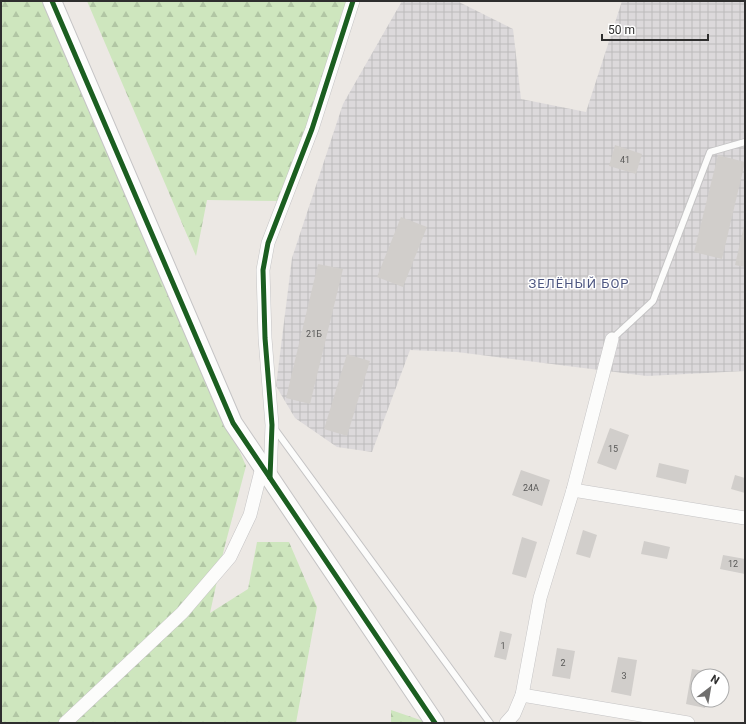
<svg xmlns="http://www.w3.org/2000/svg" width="746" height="724" font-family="Roboto,sans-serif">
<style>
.industrial{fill:url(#industrial-grid)}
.forest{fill:url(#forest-firs)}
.building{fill:#d1cecb}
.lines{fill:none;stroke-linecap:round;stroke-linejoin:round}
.lane-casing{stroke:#c5c4c5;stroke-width:8}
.street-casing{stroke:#c5c4c5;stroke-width:14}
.secondary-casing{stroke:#c5c4c5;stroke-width:20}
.lane{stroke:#fcfcfb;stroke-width:6}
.street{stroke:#fcfcfb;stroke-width:13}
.secondary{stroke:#fcfcfb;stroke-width:18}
.cycleway-casing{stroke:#fff;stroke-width:8}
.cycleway{stroke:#1b5e20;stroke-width:5}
.labels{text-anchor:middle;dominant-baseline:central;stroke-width:3;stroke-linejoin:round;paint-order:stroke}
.number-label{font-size:9px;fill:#585857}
.quarter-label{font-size:13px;letter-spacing:1px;fill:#4d5680;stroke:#fff}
</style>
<defs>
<pattern id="industrial-grid" width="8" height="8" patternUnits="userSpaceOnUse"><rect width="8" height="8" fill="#dcd9db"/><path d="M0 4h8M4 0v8" fill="none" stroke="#bdbbbc"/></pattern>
<pattern id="forest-firs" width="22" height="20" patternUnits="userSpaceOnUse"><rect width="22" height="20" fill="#cee6be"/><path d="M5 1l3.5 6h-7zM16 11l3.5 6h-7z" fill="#b1c6a4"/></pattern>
</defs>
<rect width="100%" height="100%" fill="#ece8e4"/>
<!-- industrial -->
<path class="industrial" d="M402,1H457L513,29L521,99L586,112L622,1H745V371L647,376L457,352L410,350L372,452L337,447L295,418L276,386L292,258L343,104Z"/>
<!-- forest -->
<g class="forest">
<path d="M1,1H44L246,466L224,549L210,613L248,589L257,542H289L317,607L296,723H1Z"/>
<path d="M87,1H360L280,201L207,200L196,256Z"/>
<path d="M391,710L429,723H391Z"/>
</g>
<!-- building -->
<g class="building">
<path d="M615,145L642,154L636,174L609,166Z"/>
<path d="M718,155L745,162L722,259L694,252Z"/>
<path d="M401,217L427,227L403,287L377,277Z"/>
<path d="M744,226H745V267L735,265Z"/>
<path d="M318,264L343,269L310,404L286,398Z"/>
<path d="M347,354L370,361L347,436L324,429Z"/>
<path d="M610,428L629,435L616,470L597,463Z"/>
<path d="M659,463L689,470L686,484L656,477Z"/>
<path d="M521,470L550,480L542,506L512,495Z"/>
<path d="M735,475L745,478V493L731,489Z"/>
<path d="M583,530L597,535L590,558L576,554Z"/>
<path d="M522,537L537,542L526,578L512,574Z"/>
<path d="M644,541L670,547L667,559L641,554Z"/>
<path d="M723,555L745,559V574L720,569Z"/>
<path d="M500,631L512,634L506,660L494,657Z"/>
<path d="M557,648L575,651L570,679L552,676Z"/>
<path d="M618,657L637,660L631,696L611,692Z"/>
<path d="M692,669L711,672V676H698V700H706L705,708L686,704Z"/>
</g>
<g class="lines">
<!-- lane casing -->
<g class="lane-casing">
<g id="lane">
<path d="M612,339L653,301L710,152L745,142"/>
<path d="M274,428L490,723"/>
</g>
</g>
<!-- street casing -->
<g class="street-casing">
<g id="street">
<path d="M270,478L272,425L265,338L263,270L268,243L312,129L353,1"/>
<path d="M573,490L745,518"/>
<path d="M522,695L688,723"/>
<path d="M65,723L182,613L230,557L250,515L262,467"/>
<path d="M506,723L514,714L522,695L540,598L573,490L612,339"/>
</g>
</g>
<!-- secondary casing -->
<g class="secondary-casing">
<path id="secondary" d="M52,1L233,423L435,723"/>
</g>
<!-- lane -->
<use href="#lane" class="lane"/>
<!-- street -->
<use href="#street" class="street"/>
<!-- secondary -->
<use href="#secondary" class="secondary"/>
<!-- cycleway casing -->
<g class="cycleway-casing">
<g id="cycleway">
<path d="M52,1L233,423L435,723"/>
<path d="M270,478L272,425L265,338L263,270L268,243L312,129L353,1"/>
</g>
</g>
<!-- cycleway -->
<use href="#cycleway" class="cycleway"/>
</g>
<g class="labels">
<!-- number labels -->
<g class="number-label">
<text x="625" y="160">41</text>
<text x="314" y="334">21Б</text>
<text x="613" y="449">15</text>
<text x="531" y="488">24А</text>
<text x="733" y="564">12</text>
<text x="503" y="646">1</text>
<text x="563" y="663">2</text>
<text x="624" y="676">3</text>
</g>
<!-- quarter labels -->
<g class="quarter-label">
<text x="579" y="283">ЗЕЛЁНЫЙ БОР</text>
</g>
</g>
<!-- border -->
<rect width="746" height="724" fill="none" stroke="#2e2e2e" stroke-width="4"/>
<!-- north arrow -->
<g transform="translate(710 688) rotate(31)"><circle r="19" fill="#ffffff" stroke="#ababab"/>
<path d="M0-3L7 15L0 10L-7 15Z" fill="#706f6e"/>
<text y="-6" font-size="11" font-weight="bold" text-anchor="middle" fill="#2e2e2e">N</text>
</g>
<!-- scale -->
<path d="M602 34v6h106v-6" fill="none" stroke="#2e2e2e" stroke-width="2"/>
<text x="608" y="34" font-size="12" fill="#2e2e2e" stroke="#ffffff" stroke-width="3" paint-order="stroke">50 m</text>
</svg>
